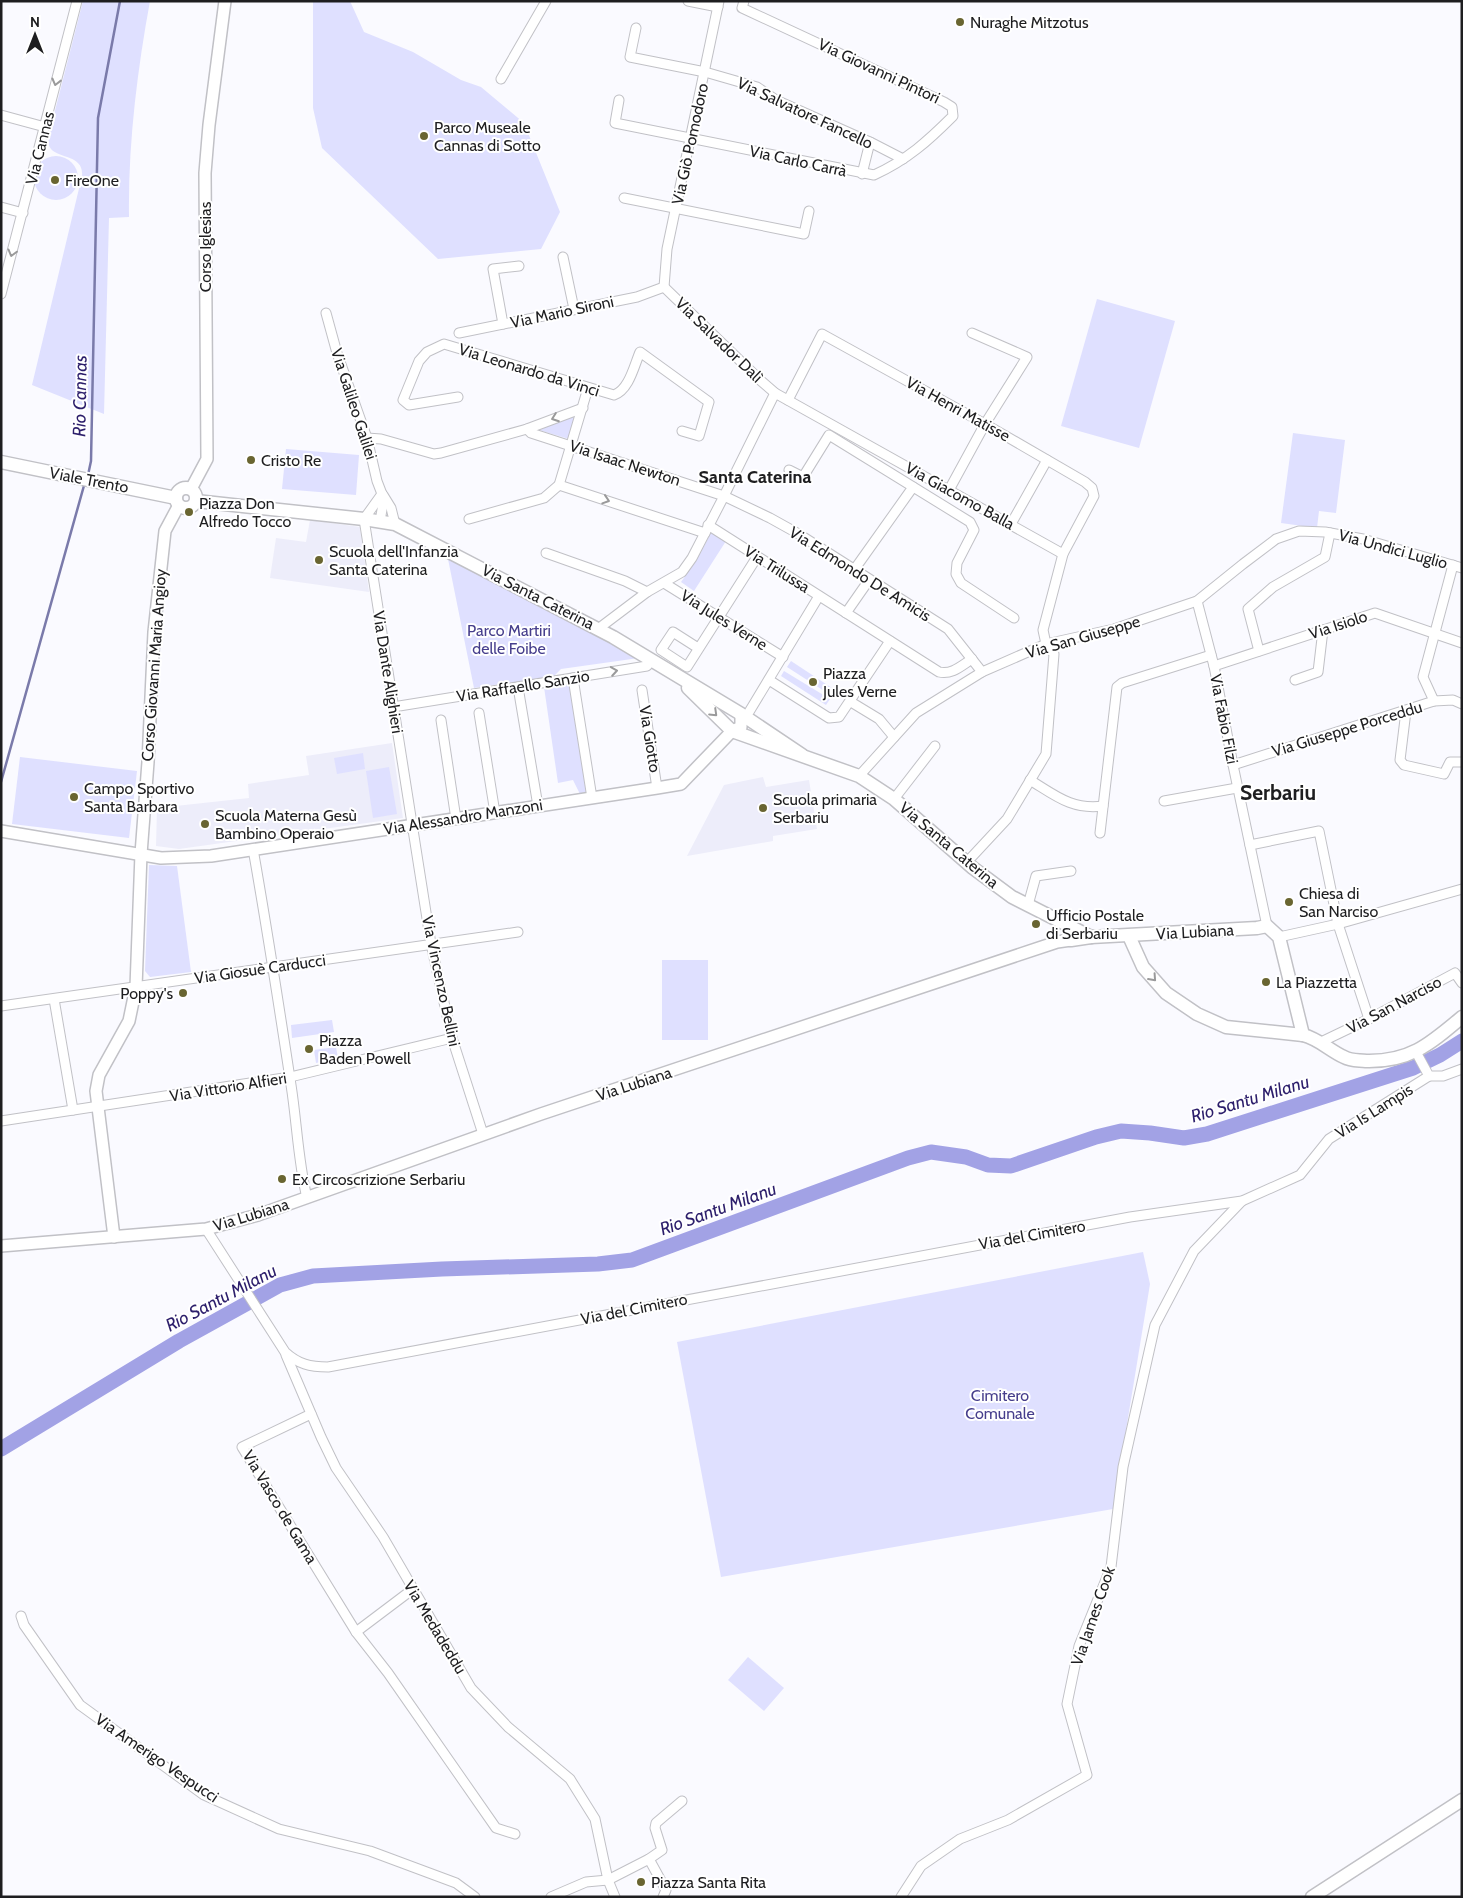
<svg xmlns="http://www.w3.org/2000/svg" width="1463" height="1898" font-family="Cabin,sans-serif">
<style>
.built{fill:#ededfa}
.green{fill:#dfe0ff}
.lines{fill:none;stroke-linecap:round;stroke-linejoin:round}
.stream{stroke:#7a7aaa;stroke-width:2.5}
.river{stroke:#a2a2e5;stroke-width:15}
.minor-casing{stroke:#c1c1c6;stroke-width:11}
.tertiary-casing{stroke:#c1c1c6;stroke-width:14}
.secondary-casing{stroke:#c1c1c6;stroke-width:15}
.minor{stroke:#fff;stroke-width:9}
.tertiary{stroke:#fff;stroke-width:11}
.secondary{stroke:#fff;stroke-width:12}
.oneway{stroke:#9a9a9b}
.poi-dot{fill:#696531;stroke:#fff;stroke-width:2}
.labels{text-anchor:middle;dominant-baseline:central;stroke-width:4;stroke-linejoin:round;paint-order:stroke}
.poi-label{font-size:16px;fill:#1e1e20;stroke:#fff;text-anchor:start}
.street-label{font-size:16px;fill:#1e1e20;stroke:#fff}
.park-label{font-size:16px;fill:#463e8c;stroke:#fff}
.water-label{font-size:18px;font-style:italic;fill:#2c1e6b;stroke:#fff}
.neighbourhood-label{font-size:18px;font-weight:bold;fill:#1e1e20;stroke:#fff}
.district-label{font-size:21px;font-weight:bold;fill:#1e1e20;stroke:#fff}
</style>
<rect width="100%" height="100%" fill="#fafaff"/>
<!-- built -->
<g class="built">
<path d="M310,520L360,527L369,592L270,578L276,538L306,542Z"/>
<path d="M392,743L403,818L179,849L156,846L157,808L249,798L248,784L309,775L306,756Z"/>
<path d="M763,777L766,787L809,780L817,829L773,836V841L687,856L724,785Z"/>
</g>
<!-- green -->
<g class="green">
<path d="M83,1H150C137,72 128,145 129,217L109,218L104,414L32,385L82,176C84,155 60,159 51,149C49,147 49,144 47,142Z"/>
<path d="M313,1H350L364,32L413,52L461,80L481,87L524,123L560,212L541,249L438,259L322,148L313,108Z"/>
<circle cx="56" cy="178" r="22"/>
<path d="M1097,299L1175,321L1139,448L1061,426Z"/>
<path d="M575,416L569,439L539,430Z"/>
<path d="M1293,433L1345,440L1336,513L1319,511L1317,528L1281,523Z"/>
<path d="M286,449L359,455L356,495L282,489Z"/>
<path d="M712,531L726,541L694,591L681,582L696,561Z"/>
<path d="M448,559L639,658L561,669L554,676L474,688Z"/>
<path d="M791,661L835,690L832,696L787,667Z"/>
<path d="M784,671L830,699L826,705L781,676Z"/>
<path d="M569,683L586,792L580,794L573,780L558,783L544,687Z"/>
<path d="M363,753L365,769L337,774L334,758Z"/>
<path d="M20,757L137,771L129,838L12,824Z"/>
<path d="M389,767L397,814L373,818L366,771Z"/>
<path d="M149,865L177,866L191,972L150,977L145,971Z"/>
<rect x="662" y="960" width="46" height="80"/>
<path d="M332,1020L334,1032L292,1038L291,1025Z"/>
<path d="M336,1047L338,1058L316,1063L314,1050Z"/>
<path d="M1143,1252L1150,1284L1113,1509L721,1577L677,1342Z"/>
<path d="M748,1657L784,1688L764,1711L728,1680Z"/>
</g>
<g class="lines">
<!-- stream -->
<g class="stream">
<path d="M88,475L91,461L98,118L120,1"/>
<path d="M1,782L85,482"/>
</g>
<!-- river -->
<path class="river" d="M1,1449L179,1341L280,1285L313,1276L442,1269L598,1264L632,1260L908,1158L931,1152L966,1157L988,1165L1011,1166L1096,1137L1121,1131L1150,1133L1184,1138L1207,1134L1413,1068L1440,1055L1462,1041"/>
<!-- minor casing -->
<g class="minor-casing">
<g id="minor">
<path d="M688,1L718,7"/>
<path d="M636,28L630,57L705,72L757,87L776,100L870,142L903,159"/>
<path d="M501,79L546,1"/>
<path d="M619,100L615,123L874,175C907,160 928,141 953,116L952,107L944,102L742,8L744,1"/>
<path d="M1,115L45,127"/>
<path d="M862,174L870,142"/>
<path d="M624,198L804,234L809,211"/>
<path d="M1,207L23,213"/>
<path d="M563,257L574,309"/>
<path d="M664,287L760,380L775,393L1063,554"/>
<path d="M664,287L667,249L719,1"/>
<path d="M1,294L77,1"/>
<path d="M326,313L337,353L367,438L377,481L382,494L383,504L380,521"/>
<path d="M503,324L493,269L519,266"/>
<path d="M459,333L637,297L664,287"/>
<path d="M458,397L409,405L403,400L419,361L427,352L444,344L614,395C629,390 634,366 640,352L709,402L699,436L682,431"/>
<path d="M788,400L822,334L985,424L1085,482L1092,488L1094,496L1063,554L1043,630L1046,644L1054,654L1046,754L1007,819L967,862"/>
<path d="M527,429L531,433L724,496L770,518L797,533L948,629L982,672"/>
<path d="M367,438L381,439L434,454L441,453L527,429L583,408"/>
<path d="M789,470L803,477L829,435L970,522L974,530L957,563L956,574L961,583L1014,618"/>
<path d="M559,485L705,533"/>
<path d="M949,490L985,424L1027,357L972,333"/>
<path d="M382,494L364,519L431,944L452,1038L483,1134"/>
<path d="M383,495L391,508L395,524"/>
<path d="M469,519L544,498L559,485L588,388"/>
<path d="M1011,524L1047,460"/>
<path d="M708,525L939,672C952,675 961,666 972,659"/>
<path d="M546,553L625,581L647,592"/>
<path d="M854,570L913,487"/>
<path d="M664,583L783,657"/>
<path d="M1197,601L1214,666L1233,765L1267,926"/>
<path d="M846,613L869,580"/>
<path d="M598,629L647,592L682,572L692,558L722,500L775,393"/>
<path d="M698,648L673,632L661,650L687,667L757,557"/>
<path d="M1259,651L1248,609L1273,587L1325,557L1330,533"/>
<path d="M1214,666L1375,613L1462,643"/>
<path d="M573,678L592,798"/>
<path d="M769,680L829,718L839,717L890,641"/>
<path d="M1295,680L1318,672L1323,630"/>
<path d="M518,687L538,806"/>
<path d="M642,690L657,788"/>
<path d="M1434,701L1423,677L1453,565"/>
<path d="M851,702L879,719L894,737"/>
<path d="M393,707L647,666L651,661"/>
<path d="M1406,711L1400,760L1404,765L1444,774L1450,762H1462"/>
<path d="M749,712L819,596"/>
<path d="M479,713L495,813"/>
<path d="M441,720L456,819"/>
<path d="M1233,765L1434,701L1453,700L1462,704"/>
<path d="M859,776L916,713L982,672L1046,644L1114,629L1197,601L1243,564L1276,539L1299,531L1325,532L1363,539L1462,568"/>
<path d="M1030,780C1056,796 1072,810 1103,806"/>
<path d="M894,799L935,746"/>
<path d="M1164,801L1237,788"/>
<path d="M1100,833L1117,687L1122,683L1211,655"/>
<path d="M1250,845L1319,831L1338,924L1369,1019"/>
<path d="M253,849C267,928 279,1006 291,1085C297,1123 298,1161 307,1198"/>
<path d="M1028,905L1036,876L1071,871"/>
<path d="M1279,937L1338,924L1462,889"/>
<path d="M54,999L73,1110"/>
<path d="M1,1006L518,932"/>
<path d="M1321,1042L1369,1019L1455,973L1462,983"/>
<path d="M1416,1052L1429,1076H1443L1462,1069"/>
<path d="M1,1121L290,1077L452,1038"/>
<path d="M206,1229L285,1352C298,1364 310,1367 328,1367L1130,1217L1242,1201L1300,1175L1329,1139L1429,1076"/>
<path d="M286,1355L321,1437L336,1468L383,1537L471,1688L508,1727L570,1779L595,1819L608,1880L615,1897"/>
<path d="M311,1414L242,1447L356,1632L388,1673L496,1828L515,1834"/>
<path d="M21,1616L24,1625L80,1705L204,1795L279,1829L370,1851L456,1883L475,1897"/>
<path d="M356,1632L413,1589"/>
<path d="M649,1859L666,1890L663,1897"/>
<path d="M551,1897L586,1882L608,1880L649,1859L662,1850L655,1828L656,1823L682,1801"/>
<path d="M901,1897L921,1866L960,1839L1008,1820L1087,1775L1067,1704L1079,1646L1111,1567L1123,1467L1155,1325L1194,1251L1242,1201"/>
</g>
</g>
<!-- tertiary casing -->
<g class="tertiary-casing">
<g id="tertiary">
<path d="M191,489L207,459L205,173L209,125L225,1"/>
<path d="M1,831L161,858L211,856L657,788L681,784L732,731L741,727V714"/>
<path d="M114,1237L96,1091L99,1075L129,1021L136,987L141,854L148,762L154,632L165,531L179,505"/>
<path d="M1,1246L206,1229L258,1215L541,1114L1057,942L1071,940"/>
</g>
</g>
<!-- secondary casing -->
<g class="secondary-casing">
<g id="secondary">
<path d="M1,462L176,498"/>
<circle cx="186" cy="498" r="10"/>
<path d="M196,501L364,519L395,524L613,637L741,714L802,755"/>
<path d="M688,688L732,731L859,776L894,799L973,868L1012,897L1091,937"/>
<path d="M1068,925L1071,940L1091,937L1257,928L1267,926L1279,937L1303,1035"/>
<path d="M1129,936L1143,967L1166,993L1197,1014L1226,1027L1303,1035C1319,1039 1329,1050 1344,1057C1351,1061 1358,1060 1366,1061C1410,1062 1430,1044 1462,1017"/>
<path d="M1312,1897L1462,1800"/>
</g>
</g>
<!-- minor -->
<use href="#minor" class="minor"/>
<!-- tertiary -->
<use href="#tertiary" class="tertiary"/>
<!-- secondary -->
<use href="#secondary" class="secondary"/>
</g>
<!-- one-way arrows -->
<defs><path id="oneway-chevron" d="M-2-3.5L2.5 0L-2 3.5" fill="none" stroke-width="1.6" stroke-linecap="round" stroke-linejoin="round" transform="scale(1.25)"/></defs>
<g class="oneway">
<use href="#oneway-chevron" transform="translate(56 82) rotate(104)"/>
<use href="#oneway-chevron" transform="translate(12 253) rotate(105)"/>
<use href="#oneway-chevron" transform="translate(555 418) rotate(160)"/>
<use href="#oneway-chevron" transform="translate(606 500) rotate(18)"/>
<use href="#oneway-chevron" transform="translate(614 671) rotate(-9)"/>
<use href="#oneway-chevron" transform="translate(714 713) rotate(44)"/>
<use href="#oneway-chevron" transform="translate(1153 978) rotate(48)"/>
</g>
<!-- markers -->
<g class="poi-dot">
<circle cx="960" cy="22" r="5"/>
<circle cx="424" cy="136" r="5"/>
<circle cx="55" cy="180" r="5"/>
<circle cx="251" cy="460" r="5"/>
<circle cx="189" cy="512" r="5"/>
<circle cx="319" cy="560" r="5"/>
<circle cx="813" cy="682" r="5"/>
<circle cx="74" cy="797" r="5"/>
<circle cx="763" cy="808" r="5"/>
<circle cx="205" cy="824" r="5"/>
<circle cx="1289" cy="902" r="5"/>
<circle cx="1036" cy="924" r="5"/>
<circle cx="1266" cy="982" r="5"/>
<circle cx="183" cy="993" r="5"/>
<circle cx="309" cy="1049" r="5"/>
<circle cx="282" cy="1179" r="5"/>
<circle cx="641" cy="1882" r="5"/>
</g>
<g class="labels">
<!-- poi labels -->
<g class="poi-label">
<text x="970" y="22">Nuraghe Mitzotus</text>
<text x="434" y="127">Parco Museale<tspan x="434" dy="18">Cannas di Sotto</tspan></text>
<text x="65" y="180">FireOne</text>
<text x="261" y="460">Cristo Re</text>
<text x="199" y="503">Piazza Don<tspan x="199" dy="18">Alfredo Tocco</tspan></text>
<text x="329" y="551">Scuola dell'Infanzia<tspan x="329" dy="18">Santa Caterina</tspan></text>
<text x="823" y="673">Piazza<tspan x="823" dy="18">Jules Verne</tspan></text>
<text x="84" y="788">Campo Sportivo<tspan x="84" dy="18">Santa Barbara</tspan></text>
<text x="773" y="799">Scuola primaria<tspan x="773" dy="18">Serbariu</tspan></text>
<text x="215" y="815">Scuola Materna Gesù<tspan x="215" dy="18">Bambino Operaio</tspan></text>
<text x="1299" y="893">Chiesa di<tspan x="1299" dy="18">San Narciso</tspan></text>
<text x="1046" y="915">Ufficio Postale<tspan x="1046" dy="18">di Serbariu</tspan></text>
<text x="1276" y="982">La Piazzetta</text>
<text x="173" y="993" text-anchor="end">Poppy's</text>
<text x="319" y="1040">Piazza<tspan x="319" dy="18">Baden Powell</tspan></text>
<text x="292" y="1179">Ex Circoscrizione Serbariu</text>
<text x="651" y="1882">Piazza Santa Rita</text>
</g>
<!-- street labels -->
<g class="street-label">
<text transform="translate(879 71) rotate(25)">Via Giovanni Pintori</text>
<text transform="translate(805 113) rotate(25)">Via Salvatore Fancello</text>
<text transform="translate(690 144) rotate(-78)">Via Giò Pomodoro</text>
<text transform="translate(40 148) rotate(-76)">Via Cannas</text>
<text transform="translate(798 161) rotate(12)">Via Carlo Carrà</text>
<text transform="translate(205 247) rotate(-90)">Corso Iglesias</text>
<text transform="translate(562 312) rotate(-12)">Via Mario Sironi</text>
<text transform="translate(719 340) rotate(44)">Via Salvador Dalì</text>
<text transform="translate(529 370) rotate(17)">Via Leonardo da Vinci</text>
<text transform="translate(354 404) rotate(72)">Via Galileo Galilei</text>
<text transform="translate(958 409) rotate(29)">Via Henri Matisse</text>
<text transform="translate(625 463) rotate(18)">Via Isaac Newton</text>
<text transform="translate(89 480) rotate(11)">Viale Trento</text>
<text transform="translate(960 496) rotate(29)">Via Giacomo Balla</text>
<text transform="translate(1393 549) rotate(15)">Via Undici Luglio</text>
<text transform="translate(777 569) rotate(32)">Via Trilussa</text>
<text transform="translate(860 574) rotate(32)">Via Edmondo De Amicis</text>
<text transform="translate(538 597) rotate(27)">Via Santa Caterina</text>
<text transform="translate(724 620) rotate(32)">Via Jules Verne</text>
<text transform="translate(1338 625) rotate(-18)">Via Isiolo</text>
<text transform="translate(1083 637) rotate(-16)">Via San Giuseppe</text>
<text transform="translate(154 665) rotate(-86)">Corso Giovanni Maria Angioy</text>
<text transform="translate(388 672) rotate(81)">Via Dante Alighieri</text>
<text transform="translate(523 686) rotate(-9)">Via Raffaello Sanzio</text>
<text transform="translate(1224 719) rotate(79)">Via Fabio Filzi</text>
<text transform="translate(1347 729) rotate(-17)">Via Giuseppe Porceddu</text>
<text transform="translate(650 739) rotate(81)">Via Giotto</text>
<text transform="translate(463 817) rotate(-9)">Via Alessandro Manzoni</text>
<text transform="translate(949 845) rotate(40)">Via Santa Caterina</text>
<text transform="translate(1195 932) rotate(-3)">Via Lubiana</text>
<text transform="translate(260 969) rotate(-8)">Via Giosuè Carducci</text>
<text transform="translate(441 981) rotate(78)">Via Vincenzo Bellini</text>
<text transform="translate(1394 1005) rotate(-28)">Via San Narciso</text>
<text transform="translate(634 1084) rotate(-18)">Via Lubiana</text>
<text transform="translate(228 1087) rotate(-9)">Via Vittorio Alfieri</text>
<text transform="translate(1374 1111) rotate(-32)">Via Is Lampis</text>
<text transform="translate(251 1215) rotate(-17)">Via Lubiana</text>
<text transform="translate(1032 1235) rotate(-10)">Via del Cimitero</text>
<text transform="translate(634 1309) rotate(-11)">Via del Cimitero</text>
<text transform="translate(280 1507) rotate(59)">Via Vasco de Gama</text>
<text transform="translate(1093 1616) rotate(-71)">Via James Cook</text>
<text transform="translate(435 1627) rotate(59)">Via Medadeddu</text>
<text transform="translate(157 1758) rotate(34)">Via Amerigo Vespucci</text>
</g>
<!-- park labels -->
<g class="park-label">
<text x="509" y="630">Parco Martiri<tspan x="509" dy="18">delle Foibe</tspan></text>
<text x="1000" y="1395">Cimitero<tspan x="1000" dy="18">Comunale</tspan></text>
</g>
<!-- water labels -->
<g class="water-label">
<text transform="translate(80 396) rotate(-89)">Rio Cannas</text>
<text transform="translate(1250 1099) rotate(-17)">Rio Santu Milanu</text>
<text transform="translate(718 1209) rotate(-20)">Rio Santu Milanu</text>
<text transform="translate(221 1298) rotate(-28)">Rio Santu Milanu</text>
</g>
<!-- neighbourhood labels -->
<g class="neighbourhood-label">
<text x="755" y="477">Santa Caterina</text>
</g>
<!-- district labels -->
<g class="district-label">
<text x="1278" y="792">Serbariu</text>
</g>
</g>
<!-- border -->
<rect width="1463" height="1898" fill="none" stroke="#1e1e20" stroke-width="5"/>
<!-- north arrow -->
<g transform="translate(35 35)" stroke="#ffffff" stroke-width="4" paint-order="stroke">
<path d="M0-4L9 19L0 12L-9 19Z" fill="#1e1e20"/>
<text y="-8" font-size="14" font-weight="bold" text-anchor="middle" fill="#1e1e20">N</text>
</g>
</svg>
